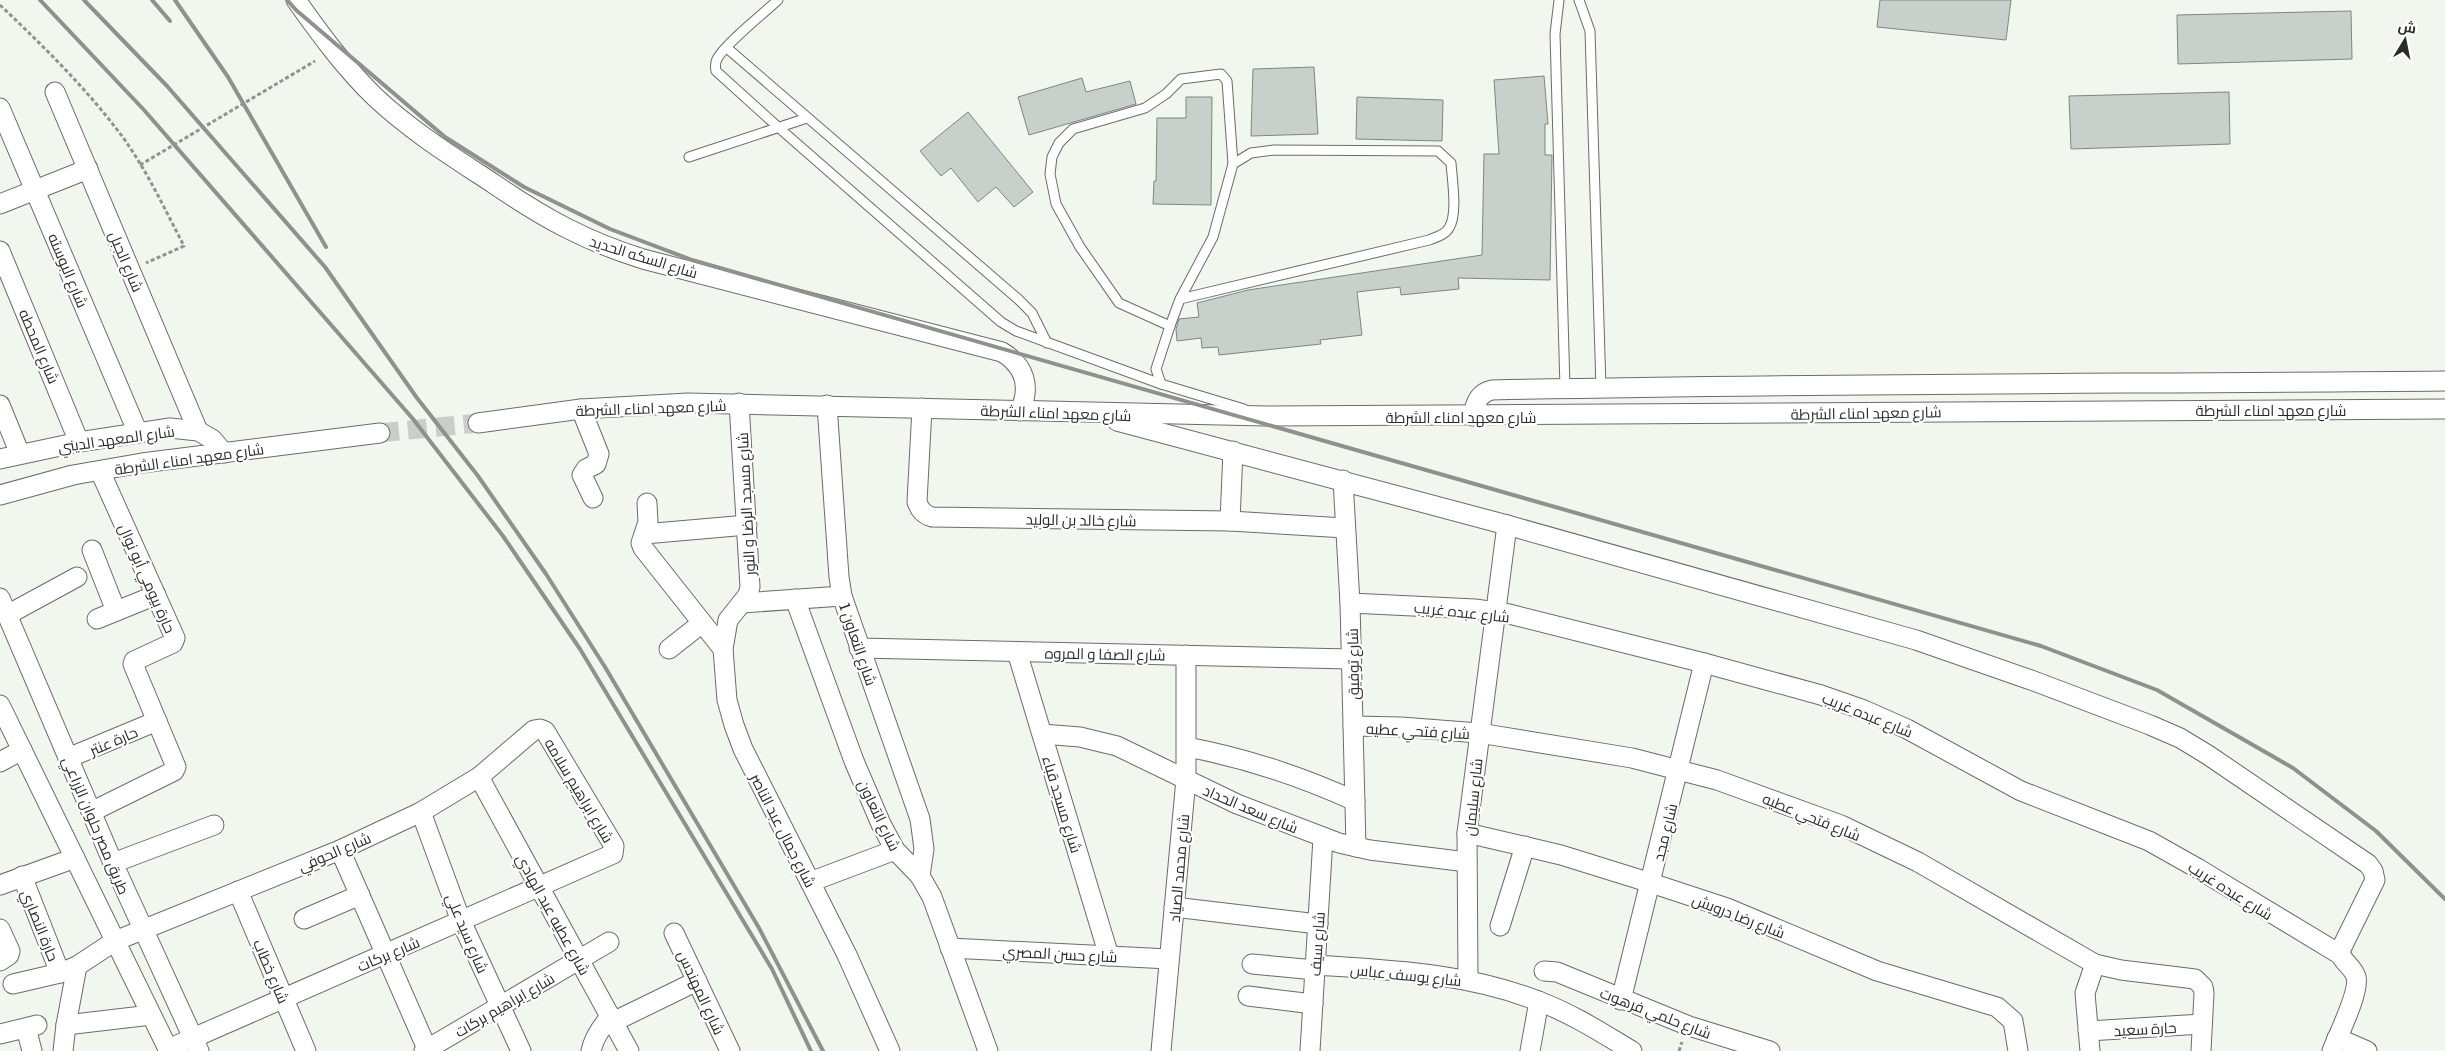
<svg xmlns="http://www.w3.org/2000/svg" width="2445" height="1051" font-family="Literata,Cairo,serif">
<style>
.building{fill:#c8d0cc;stroke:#7f8682}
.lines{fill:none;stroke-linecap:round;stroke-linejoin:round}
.minor-tunnel{stroke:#c9cec8;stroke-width:19;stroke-dasharray:19 9;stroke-linecap:butt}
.service-casing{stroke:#696d68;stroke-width:11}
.minor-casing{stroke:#696d68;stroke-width:21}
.path{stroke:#90948f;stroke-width:3;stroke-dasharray:4 2.5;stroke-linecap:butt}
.service{stroke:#fff;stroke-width:9}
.minor{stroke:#fff;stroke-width:19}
.rail{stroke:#8e928d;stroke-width:4}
.path-bridge{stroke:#90948f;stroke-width:3;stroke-dasharray:4 2.5;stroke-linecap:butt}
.labels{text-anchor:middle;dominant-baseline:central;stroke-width:4.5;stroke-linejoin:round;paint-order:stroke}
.street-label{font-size:15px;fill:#2a2c2a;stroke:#fff}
</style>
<rect width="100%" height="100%" fill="#f1f6ef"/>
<!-- building -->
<g class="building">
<path d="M1880,0H2011L2006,40L1877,27Z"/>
<path d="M2351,11L2352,59L2178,64L2177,15Z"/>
<path d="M1314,67L1318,134L1251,136L1253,69Z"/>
<path d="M1544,76L1548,124H1545V155H1552L1550,280L1458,278L1459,289L1401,295L1400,287L1357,292L1362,335L1320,340L1321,344L1219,355L1218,347L1202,348L1201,338L1177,341L1176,329L1179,319L1199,317L1197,303L1248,290L1482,255L1484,154H1499L1494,80Z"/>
<path d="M1082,78L1086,92L1130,81L1136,104L1029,135L1018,97Z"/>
<path d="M2229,92L2230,144L2071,149L2069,96Z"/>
<path d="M1186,97H1212L1211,205L1153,204L1154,181H1156L1157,118H1186Z"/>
<path d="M1357,97L1443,100L1442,141L1356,139Z"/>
<path d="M968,112L1033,192L1014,207L996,187L978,202L951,168L941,176L920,151Z"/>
</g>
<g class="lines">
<!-- minor-tunnel -->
<path class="minor-tunnel" d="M380,433L478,423"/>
<!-- service casing -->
<g class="service-casing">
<g id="service">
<path d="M778,0C764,13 725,44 717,59C715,63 715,66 716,71L778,127L1001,322L1016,331L1161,384L1244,409"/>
<path d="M1559,0L1555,34L1565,388"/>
<path d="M1579,0L1590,31L1601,388"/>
<path d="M727,48L1018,299L1032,313L1047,343"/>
<path d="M689,157L807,118"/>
<path d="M1170,326L1119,303L1080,247L1056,204L1050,174L1052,157L1059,143L1073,129L1145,108L1166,94L1181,79L1221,74L1227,81L1233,164"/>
<path d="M1161,384L1156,369L1170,326L1180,299L1213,237L1233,164L1251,153L1274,150L1438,151L1451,163C1452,179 1458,214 1449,228C1445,235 1436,237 1429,240L1180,299"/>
</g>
</g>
<!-- minor casing -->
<g class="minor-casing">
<g id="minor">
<path d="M296,0C320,34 345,68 375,97C411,131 453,157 494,184C544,218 585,241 643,259L1002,352C1025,366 1031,387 1020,411"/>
<path d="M55,92L198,431"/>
<path d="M0,108L138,433"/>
<path d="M0,204L88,169"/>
<path d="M0,251L79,442"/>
<path d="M739,403L750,587L748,595L728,620L723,649L727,700L734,725L743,749L847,955L890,1051"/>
<path d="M0,405L20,454"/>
<path d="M827,405L839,577L842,596L920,819L924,849L920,876"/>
<path d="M922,408L917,502C920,510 923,514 932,517L1230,521L1345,528"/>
<path d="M581,409L599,454L596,464L586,469L582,475L593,498"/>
<path d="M1472,416C1476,403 1478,393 1492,390C1810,383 2127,384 2445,381"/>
<path d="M1117,421L1507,525L1916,640L2031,680L2150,725L2180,738L2208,755L2368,864L2373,871L2375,880L2340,951C2341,962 2353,966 2356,977C2360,992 2338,1035 2332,1051"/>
<path d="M478,423L581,409L688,403L1266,416L2445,409"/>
<path d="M0,459L79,442L170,428L198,431L212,439L224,453"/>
<path d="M1343,480L1350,603L1356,847"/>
<path d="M0,495L73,475L142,463L380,433"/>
<path d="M647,503L648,522L641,543L643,548L723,649"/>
<path d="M1230,521L1233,451"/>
<path d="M644,534L747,525"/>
<path d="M92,550L116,611"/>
<path d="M0,598L113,863L199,1051"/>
<path d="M795,599L854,761L881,824L895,850L920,876L932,897L988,1051"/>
<path d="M742,603L842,596"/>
<path d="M1350,603L1475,609L1509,614L1704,663L1821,695L1864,710L1907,729L2021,791L2149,841L2197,868L2341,955"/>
<path d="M7,615L77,577"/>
<path d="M97,619L156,595"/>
<path d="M859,648L1351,659"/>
<path d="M669,649L702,623"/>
<path d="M1017,652L1109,956"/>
<path d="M0,705L169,1051"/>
<path d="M1353,726L1401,727L1479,733L1632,758L1717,780L1841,825L1918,862L2095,964L2121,970L2195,979L2203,987L2204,993L2201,1051"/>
<path d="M1042,734L1080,737L1117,746L1237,804L1339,843L1370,850L1467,862"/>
<path d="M1187,747C1246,758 1300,776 1355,801"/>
<path d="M68,758L157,721"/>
<path d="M0,762L22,750"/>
<path d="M479,777L629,1051"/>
<path d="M91,812L174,771L176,767L133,664L134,661L173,643L175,638L100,471"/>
<path d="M421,812L461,921L521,1051"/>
<path d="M1467,833L1561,855L1651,883L1727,908L1877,971L1997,1007L2013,1021L2018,1051"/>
<path d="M340,850L428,1051"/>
<path d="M113,863L214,825"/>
<path d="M22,876L60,973"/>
<path d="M810,882L895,850"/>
<path d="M0,885L75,858"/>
<path d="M238,891L306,1051"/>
<path d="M1174,907L1318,924"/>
<path d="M304,919L360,895"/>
<path d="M1500,926L1525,846"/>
<path d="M0,929L10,951L9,955L0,961"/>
<path d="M674,933L730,1051"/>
<path d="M950,948L1169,959"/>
<path d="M1252,964L1315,970"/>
<path d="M1315,965C1391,970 1466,973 1538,1001C1571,1013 1602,1033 1632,1051"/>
<path d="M1544,971L1557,972L1689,1026L1770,1051"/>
<path d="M1468,980L1467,833L1507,525"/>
<path d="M13,984L60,973L77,966L115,941L340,850L421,812L479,777L534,730L540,729L545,731L614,846L613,854L168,1049"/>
<path d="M1248,996L1313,1004"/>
<path d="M1621,1000L1704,663"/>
<path d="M613,1022L697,981"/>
<path d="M66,1025L151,1015"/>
<path d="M26,1028L32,1051"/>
<path d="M2088,1031L2202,1024"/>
<path d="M0,1034L37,1025"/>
<path d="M2337,1038L2367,1051"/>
<path d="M63,1051L66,1025L77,966"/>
<path d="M424,1051L609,942"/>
<path d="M591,1051C594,1037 601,1027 611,1016"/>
<path d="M1161,1051L1186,779V655"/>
<path d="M1310,1051L1323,838"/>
<path d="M1530,1051L1539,1001"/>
<path d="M2090,1051L2085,993L2095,964"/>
</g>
</g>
<!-- path -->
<g class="path">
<path d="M0,5C40,43 81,83 115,127C143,162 163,206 184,246L146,263"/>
<path d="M1679,1051L1682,1042"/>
</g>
<!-- service -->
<use href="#service" class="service"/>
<!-- minor -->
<use href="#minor" class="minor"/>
<!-- rail -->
<g class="rail">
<path d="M40,0L144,110L413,419L503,536L580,649L772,969L811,1051"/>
<path d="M84,0L167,86L325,267L417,398L478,476L546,574L605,667L759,928L823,1051"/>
<path d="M152,0L170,21"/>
<path d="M175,0L228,77L326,247"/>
<path d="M287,0L296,10L445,137L524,187L610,229L692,260L2041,646L2157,690L2293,768L2376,831L2445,899"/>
</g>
<!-- path-bridge -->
<path class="path-bridge" d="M140,165L315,61"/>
</g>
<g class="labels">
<!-- street labels -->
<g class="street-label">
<text transform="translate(644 256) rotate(17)">شارع السكه الحديد</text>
<text transform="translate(127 261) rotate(67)">شارع الجبل</text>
<text transform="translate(69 270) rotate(67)">شارع البوسته</text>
<text transform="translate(40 346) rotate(67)">شارع المحطه</text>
<text transform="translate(651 407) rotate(-2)">شارع معهد امناء الشرطة</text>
<text x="2271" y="409">شارع معهد امناء الشرطة</text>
<text transform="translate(1056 412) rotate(2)">شارع معهد امناء الشرطة</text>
<text transform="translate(1866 412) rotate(-1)">شارع معهد امناء الشرطة</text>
<text x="1461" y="416">شارع معهد امناء الشرطة</text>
<text transform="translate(116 438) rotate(-8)">شارع المعهد الديني</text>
<text transform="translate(189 458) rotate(-8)">شارع معهد امناء الشرطة</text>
<text transform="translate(745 504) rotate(-93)">شارع مسجد الرضا و النور</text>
<text transform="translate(1081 519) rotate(1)">شارع خالد بن الوليد</text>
<text transform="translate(148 578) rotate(66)">حارة بيومي أبو نوال</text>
<text transform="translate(1462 611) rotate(6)">شارع عبده غريب</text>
<text transform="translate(859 644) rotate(71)">شارع التعاون 1</text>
<text transform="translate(1105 653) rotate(1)">شارع الصفا و المروه</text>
<text transform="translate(1352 664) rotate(-91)">شارع توفيق</text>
<text transform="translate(1868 714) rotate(22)">شارع عبده غريب</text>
<text transform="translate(1418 730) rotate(3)">شارع فتحي عطيه</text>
<text transform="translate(113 740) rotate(-23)">حارة عنتر</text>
<text transform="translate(580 790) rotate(59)">شارع ابراهيم سلامه</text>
<text transform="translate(1472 797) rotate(-84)">شارع سليمان</text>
<text transform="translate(1063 804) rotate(73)">شارع مسجد قباء</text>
<text transform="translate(1251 808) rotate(23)">شارع سعد الحداد</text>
<text transform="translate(880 815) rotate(64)">شارع التعاون</text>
<text transform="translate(1812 816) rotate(22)">شارع فتحي عطيه</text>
<text transform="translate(97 825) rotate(67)">طريق مصر حلوان الزراعي</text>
<text transform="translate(784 830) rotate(63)">شارع جمال عبد الناصر</text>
<text transform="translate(1664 832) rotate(-76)">شارع مجد</text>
<text transform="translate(334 851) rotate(-23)">شارع الحوفي</text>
<text transform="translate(1178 868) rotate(-85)">شارع محمد الصياد</text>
<text transform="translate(2231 890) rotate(32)">شارع عبده غريب</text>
<text transform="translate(554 914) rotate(61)">شارع عطيه عبد الهادي</text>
<text transform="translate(1739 915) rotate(21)">شارع رضا درويش</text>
<text transform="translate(41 925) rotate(68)">حارة النصاري</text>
<text transform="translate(468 933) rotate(67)">شارع سيد علي</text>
<text transform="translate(1316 944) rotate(-86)">شارع سيف</text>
<text transform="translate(388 953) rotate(-23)">شارع بركات</text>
<text transform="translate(1060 953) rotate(3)">شارع حسن المصري</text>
<text transform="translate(272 971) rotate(67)">شارع خطاب</text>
<text transform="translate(1406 974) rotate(6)">شارع يوسف عباس</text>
<text transform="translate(702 992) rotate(65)">شارع المهندس</text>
<text transform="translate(504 1004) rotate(-30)">شارع ابراهيم بركات</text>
<text transform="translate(1656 1012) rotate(21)">شارع حلمي فرهوت</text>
<text transform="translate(2145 1028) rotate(-3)">حارة سعيد</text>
</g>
</g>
<!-- north arrow -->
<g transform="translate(2405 40) rotate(10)" stroke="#ffffff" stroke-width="4" paint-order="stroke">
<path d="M0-4L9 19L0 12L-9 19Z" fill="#2a2c2a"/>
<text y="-8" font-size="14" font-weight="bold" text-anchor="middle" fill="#2a2c2a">ش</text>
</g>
</svg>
